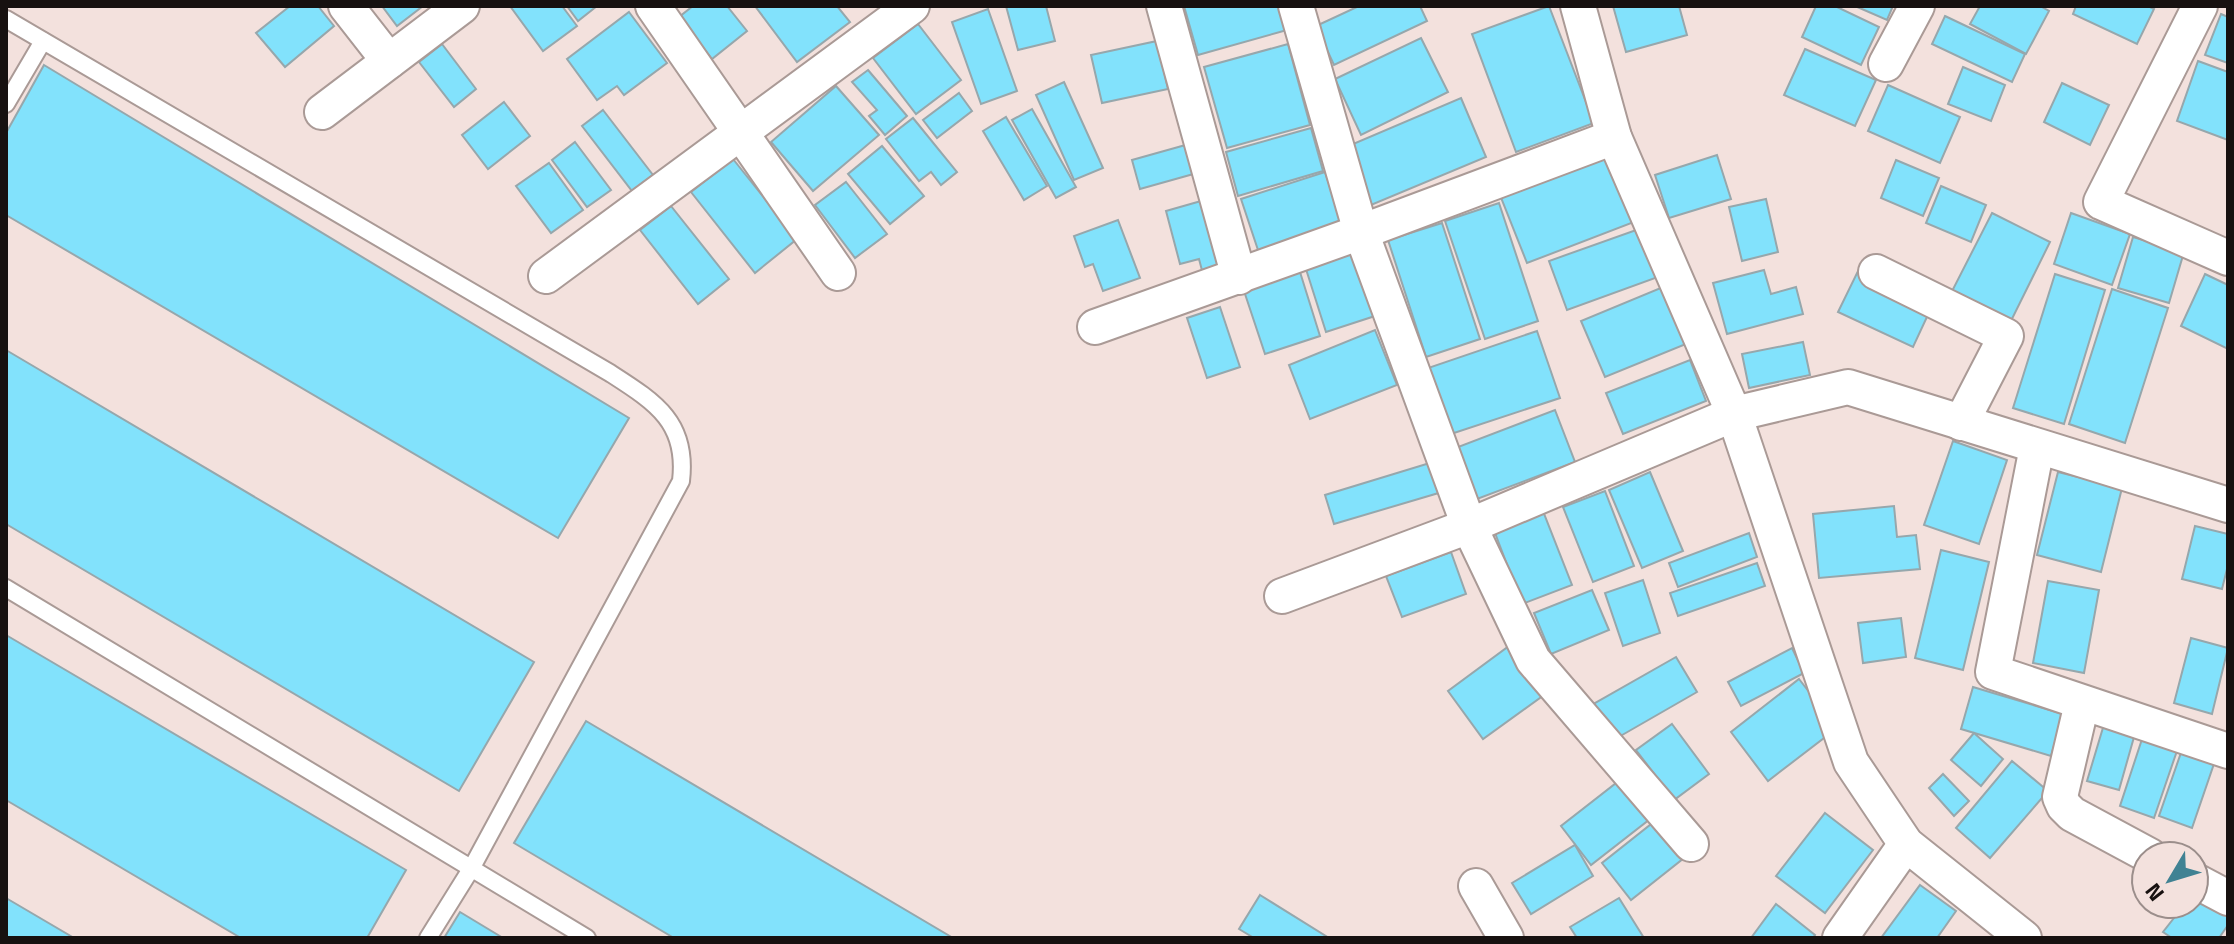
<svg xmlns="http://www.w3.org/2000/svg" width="2234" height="944" font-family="'Titillium Web',sans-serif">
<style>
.building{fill:#82e2fc;stroke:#96a7ac;stroke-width:2}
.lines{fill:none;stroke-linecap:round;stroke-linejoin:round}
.service-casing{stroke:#aa9a96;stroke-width:20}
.minor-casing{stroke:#aa9a96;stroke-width:38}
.service{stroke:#fff;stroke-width:16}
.minor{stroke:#fff;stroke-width:34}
</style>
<rect width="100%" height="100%" fill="#f3e1dd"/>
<!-- building -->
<g class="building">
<path d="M290,6H318L334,26L285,67L256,33Z"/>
<path d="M382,6H423L397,26Z"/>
<path d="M510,6H562L577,26L543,51Z"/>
<path d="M567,6H597L578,21Z"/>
<path d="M693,6H727L747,31L712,59L679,17Z"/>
<path d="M755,6H837L850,22L797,62Z"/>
<path d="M1006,6H1046L1055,41L1018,50Z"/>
<path d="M1184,6H1287L1294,28L1198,55Z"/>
<path d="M1359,6H1420L1427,21L1334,65L1316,26Z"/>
<path d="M1549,6L1594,123L1516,152L1472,34Z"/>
<path d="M1613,6H1679L1687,35L1626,52Z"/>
<path d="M1816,6H1835L1879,27L1861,65L1802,37Z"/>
<path d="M1855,6H1893L1887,20Z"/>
<path d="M1980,6H2040L2049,11L2026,54L1970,24Z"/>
<path d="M2076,6H2148L2154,9L2137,44L2073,14Z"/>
<path d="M988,9L1017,91L981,104L952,22Z"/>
<path d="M629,12L667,63L624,95L617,86L597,100L567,59Z"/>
<path d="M2221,14L2228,17V63L2205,55Z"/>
<path d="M1945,16L2025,54L2012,82L1932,44Z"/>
<path d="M918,24L961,80L916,114L873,58Z"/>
<path d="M1421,38L1448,92L1361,135L1335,79Z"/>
<path d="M1157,41L1168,89L1102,103L1091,55Z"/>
<path d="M442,44L476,89L454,107L419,62Z"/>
<path d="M1288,44L1310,125L1227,148L1204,67Z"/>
<path d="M1805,49L1876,80L1855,126L1784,95Z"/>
<path d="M2198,61L2228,72V140L2177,121Z"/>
<path d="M44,65L629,418L558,538L6,215V133Z"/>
<path d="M1963,67L2005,85L1991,121L1948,104Z"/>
<path d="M868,70L907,116L885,135L869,116L877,110L852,82Z"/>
<path d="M1064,82L1103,168L1074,180L1036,95Z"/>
<path d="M2062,83L2109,105L2090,145L2044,122Z"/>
<path d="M1888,85L1960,117L1940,163L1868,131Z"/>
<path d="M836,86L879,135L813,191L771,142Z"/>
<path d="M959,93L972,111L937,138L923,120Z"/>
<path d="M1461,98L1486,157L1371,205L1346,147Z"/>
<path d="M504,102L530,136L488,169L462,135Z"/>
<path d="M1032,109L1076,187L1056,198L1012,120Z"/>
<path d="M603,110L653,175L632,191L582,126Z"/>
<path d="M1006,117L1047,186L1024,200L983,131Z"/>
<path d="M913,118L957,172L941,185L931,172L919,181L886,139Z"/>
<path d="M1311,128L1323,171L1238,196L1226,152Z"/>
<path d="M575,142L611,190L587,207L552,160Z"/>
<path d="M1189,144L1197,173L1140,189L1132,160Z"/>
<path d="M882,146L924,196L890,224L848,174Z"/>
<path d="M1608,153L1634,222L1527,263L1500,195Z"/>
<path d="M1717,155L1731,199L1669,218L1655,175Z"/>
<path d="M733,159L797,239L755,273L691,192Z"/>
<path d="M1896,160L1939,178L1923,216L1881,198Z"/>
<path d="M549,163L583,210L551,233L516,186Z"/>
<path d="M1325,172L1343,227L1259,253L1241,199Z"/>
<path d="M846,182L887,234L855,258L815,205Z"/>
<path d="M1941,186L1986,205L1971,242L1926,223Z"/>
<path d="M1208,199L1229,272L1204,278L1199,259L1180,264L1166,211Z"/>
<path d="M1766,199L1778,252L1742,261L1729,207Z"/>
<path d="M1499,203L1538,321L1485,339L1445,221Z"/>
<path d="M671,206L729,279L698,304L640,230Z"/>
<path d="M1992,213L2050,242L2007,329L1948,299Z"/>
<path d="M2071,213L2130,234L2112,285L2054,264Z"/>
<path d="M1118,220L1140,278L1103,291L1093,264L1085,267L1074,236Z"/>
<path d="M1442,223L1480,339L1426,357L1388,240Z"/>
<path d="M1639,229L1658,277L1567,310L1549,261Z"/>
<path d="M2133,237L2184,252L2169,303L2118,288Z"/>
<path d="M1356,249L1378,315L1326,332L1305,266Z"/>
<path d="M1859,269L1933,304L1913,347L1838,312Z"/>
<path d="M1764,270L1771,294L1796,287L1803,314L1727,334L1713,283Z"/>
<path d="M1300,272L1320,336L1265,354L1244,291Z"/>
<path d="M2055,274L2105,290L2064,424L2013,408Z"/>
<path d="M2205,274L2228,285V349L2181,326Z"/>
<path d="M1663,287L1686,344L1605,377L1581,321Z"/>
<path d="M2112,289L2168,308L2125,443L2069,424Z"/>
<path d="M1220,307L1240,367L1207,378L1187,318Z"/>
<path d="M1375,330L1397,385L1310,419L1289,365Z"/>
<path d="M1537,331L1560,398L1451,434L1428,368Z"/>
<path d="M1803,342L1810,375L1749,388L1742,354Z"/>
<path d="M6,350L534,662L459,791L6,524Z"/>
<path d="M1690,360L1706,401L1623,434L1606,393Z"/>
<path d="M1555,410L1575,462L1477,499L1458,447Z"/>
<path d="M1953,441L2007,460L1979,544L1924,525Z"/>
<path d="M1433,462L1442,492L1334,524L1325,495Z"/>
<path d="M1650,472L1683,551L1642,568L1609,490Z"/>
<path d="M2058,472L2122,488L2101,572L2037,555Z"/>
<path d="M1605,491L1634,566L1593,582L1563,507Z"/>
<path d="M1541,506L1572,585L1522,604L1492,525Z"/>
<path d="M1894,506L1897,537L1916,535L1920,569L1819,578L1813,514Z"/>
<path d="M2195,526L2228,534V565L2222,589L2182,579Z"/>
<path d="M1749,533L1757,557L1678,587L1669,563Z"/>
<path d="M1941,550L1989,562L1963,670L1915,658Z"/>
<path d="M1451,552L1466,594L1402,617L1386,576Z"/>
<path d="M1757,563L1765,586L1678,616L1670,593Z"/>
<path d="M1643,580L1660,633L1623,646L1605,593Z"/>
<path d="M2048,581L2099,590L2084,673L2033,663Z"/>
<path d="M1592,590L1609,630L1551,654L1534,613Z"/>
<path d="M1901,618L1906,657L1863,663L1858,623Z"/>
<path d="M6,635L406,870L367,938H241L6,800Z"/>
<path d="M2191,638L2228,648L2212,714L2174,703Z"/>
<path d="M1509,646L1544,695L1483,739L1448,691Z"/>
<path d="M1792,648L1804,673L1741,706L1728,682Z"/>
<path d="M1676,657L1697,692L1610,742L1590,706Z"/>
<path d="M1799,679L1837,728L1768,781L1731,732Z"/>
<path d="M1973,687L2063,714L2051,756L1961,729Z"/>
<path d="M586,721L953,938H674L514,843Z"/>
<path d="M2105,721L2136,730L2119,790L2087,781Z"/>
<path d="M1672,724L1709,774L1674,800L1636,750Z"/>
<path d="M2145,730L2180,742L2154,818L2120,806Z"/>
<path d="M1974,733L2003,759L1981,786L1951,760Z"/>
<path d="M2184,744L2217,755L2192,828L2159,816Z"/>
<path d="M2012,761L2048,791L1990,858L1956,828Z"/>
<path d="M1943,774L1969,801L1954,816L1929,788Z"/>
<path d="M1620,780L1650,819L1591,865L1561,826Z"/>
<path d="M1825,813L1873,850L1825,913L1776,876Z"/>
<path d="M1655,821L1684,858L1631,900L1602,863Z"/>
<path d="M1575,845L1593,876L1531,914L1512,883Z"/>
<path d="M1920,885L1956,911L1937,938H1881Z"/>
<path d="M2194,892L2228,912V925L2219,938H2172L2163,932L2185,904H2194Z"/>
<path d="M1260,895L1329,938H1254L1239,929Z"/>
<path d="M6,898L74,938H6Z"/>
<path d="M1619,898L1644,938H1577L1570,927Z"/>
<path d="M1776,904L1815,935L1813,938H1751Z"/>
<path d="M460,912L503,938H444Z"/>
</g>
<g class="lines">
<!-- service casing -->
<g class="service-casing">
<g id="service">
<path d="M6,19L610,373C655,402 688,422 681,481L471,869L428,938"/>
<path d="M6,104L43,41"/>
<path d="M6,588L587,938"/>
</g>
</g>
<!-- minor casing -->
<g class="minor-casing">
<g id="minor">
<path d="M346,6L389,61"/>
<path d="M653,6L838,273"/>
<path d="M1164,6L1239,277"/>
<path d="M1296,6L1361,232L1469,526L1533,660L1691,844"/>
<path d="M1578,6L1614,137L1734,414L1851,762L1906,844L2024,938"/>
<path d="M2200,6L2101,202L2228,258"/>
<path d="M1886,64L1917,6"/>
<path d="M322,112L462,6"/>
<path d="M1876,272L2006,336L1961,423"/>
<path d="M546,276L912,6"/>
<path d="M1095,327L1361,232L1614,137"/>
<path d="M2037,447L1993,672L2228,751"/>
<path d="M1282,596L1469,526L1734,414L1848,387L2228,505"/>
<path d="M2082,703L2060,797L2064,806L2072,814L2150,856"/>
<path d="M2194,880L2228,898"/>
<path d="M1476,886L1506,938"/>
<path d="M1840,938L1906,844"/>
</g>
</g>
<!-- service -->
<use href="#service" class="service"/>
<!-- minor -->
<use href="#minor" class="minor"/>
</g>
<!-- border -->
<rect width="2234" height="944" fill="none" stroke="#171110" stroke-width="16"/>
<!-- north arrow -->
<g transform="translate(2170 880) rotate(232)"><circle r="38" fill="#f3e1dd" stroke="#9b8e8b" stroke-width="2"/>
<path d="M0-6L14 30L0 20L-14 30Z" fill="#408293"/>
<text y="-12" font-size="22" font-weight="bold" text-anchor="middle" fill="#171110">N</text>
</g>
</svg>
